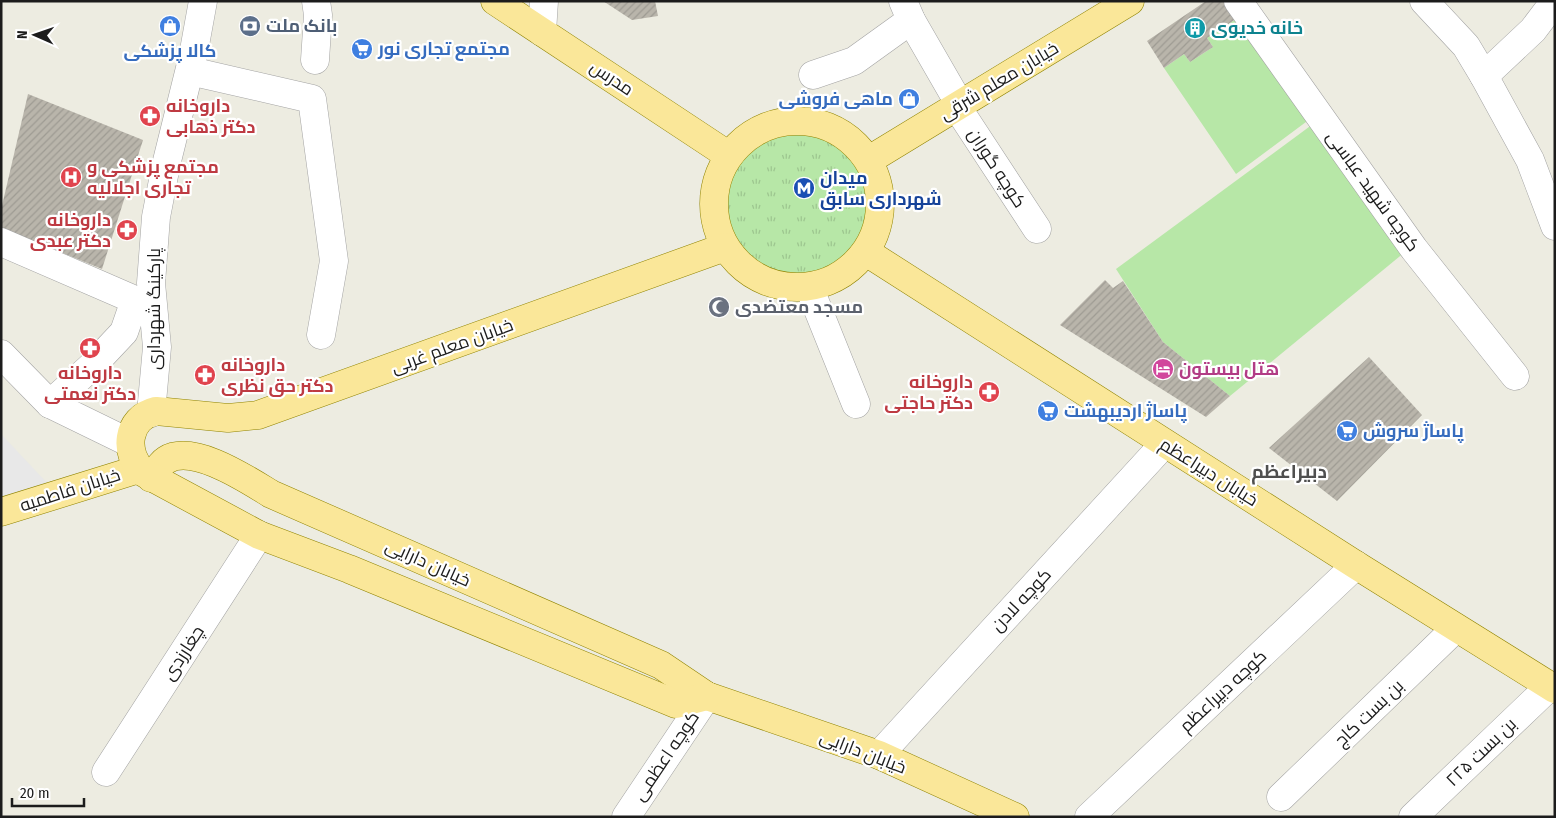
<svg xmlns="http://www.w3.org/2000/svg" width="1556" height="818" font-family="'Fira Sans Condensed',Cairo,sans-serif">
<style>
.grass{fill:url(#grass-tufts)}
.garden{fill:#b7e7a7}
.parking{fill:#e8e8e8}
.building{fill:url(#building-hatch)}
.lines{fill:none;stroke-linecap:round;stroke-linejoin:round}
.minor-casing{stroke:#a3a3a3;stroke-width:29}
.major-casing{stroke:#908403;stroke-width:29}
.minor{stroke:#fff;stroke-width:28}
.major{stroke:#fae799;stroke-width:28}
.labels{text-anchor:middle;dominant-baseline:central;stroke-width:4.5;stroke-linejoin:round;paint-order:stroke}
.service-label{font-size:18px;font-weight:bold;fill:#4e5e75;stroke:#fff;text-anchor:start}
.culture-label{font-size:18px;font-weight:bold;fill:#0d838f;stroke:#fff;text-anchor:start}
.shop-label{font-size:18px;font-weight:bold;fill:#366cbe;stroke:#fff;text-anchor:start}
.street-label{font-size:18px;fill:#1c1c1c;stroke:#fff}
.health-label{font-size:18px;font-weight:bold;fill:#be3a42;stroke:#fff;text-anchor:start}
.transit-label{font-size:18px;font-weight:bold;fill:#164399;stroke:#fff;text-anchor:start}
.worship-label{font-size:18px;font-weight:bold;fill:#5b616d;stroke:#fff;text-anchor:start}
.hotel-label{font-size:18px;font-weight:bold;fill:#b23c85;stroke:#fff;text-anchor:start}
.neighbourhood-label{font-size:19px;font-weight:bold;fill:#4f4f4f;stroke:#fff}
</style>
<defs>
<pattern id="grass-tufts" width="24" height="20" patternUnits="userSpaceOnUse" patternTransform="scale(1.25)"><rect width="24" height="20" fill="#b7e7a7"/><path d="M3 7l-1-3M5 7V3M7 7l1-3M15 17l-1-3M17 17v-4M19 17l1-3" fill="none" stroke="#9dc68f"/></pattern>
<pattern id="building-hatch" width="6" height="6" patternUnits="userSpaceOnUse" patternTransform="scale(1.25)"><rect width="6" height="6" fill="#b9b5ab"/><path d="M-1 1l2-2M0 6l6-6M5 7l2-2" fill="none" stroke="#9e9b93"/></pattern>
</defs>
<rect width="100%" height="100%" fill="#edece1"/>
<!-- grass -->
<circle class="grass" cx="796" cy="203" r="74"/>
<!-- garden -->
<g class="garden">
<path d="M1239,17L1310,119L1236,174L1164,68L1184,54L1190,62L1213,47L1207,38Z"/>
<path d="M1313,124L1405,252L1230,396L1163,342L1116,269Z"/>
</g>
<!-- parking -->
<path class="parking" d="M1,434L49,485L1,501Z"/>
<!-- building -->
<g class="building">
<path d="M603,1H655L658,16L632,20Z"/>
<path d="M1206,1H1228L1239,17L1207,38L1213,47L1190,62L1184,54L1164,68L1147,41Z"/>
<path d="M28,94L143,140L102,269L1,228V210Z"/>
<path d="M1105,280L1113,288L1123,281L1163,342L1230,396L1206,417L1060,325Z"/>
<path d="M1369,357L1422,415L1337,501L1269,448Z"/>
</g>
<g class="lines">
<!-- minor casing -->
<g class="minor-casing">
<g id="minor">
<path d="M903,1L911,20L960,105"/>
<path d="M1238,1L1414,249L1515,376"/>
<path d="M1424,1L1466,46L1484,76L1530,160L1555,226"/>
<path d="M542,32L544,1"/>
<path d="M315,60L318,15L316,1"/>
<path d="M190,71L312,99L334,261L321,335"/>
<path d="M813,75L854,61L911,20"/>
<path d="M1484,76L1533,30L1555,1"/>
<path d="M957,107L1037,229"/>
<path d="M1,242L135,300L124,332L92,366L50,404"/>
<path d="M809,287L856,404"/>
<path d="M1,354L50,404L130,443"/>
<path d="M151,413L157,347L151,283L156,217L166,165L193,56L203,1"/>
<path d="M879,755L1164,444"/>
<path d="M106,772L259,535"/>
<path d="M1281,797L1456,628"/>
<path d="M626,817L707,696"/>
<path d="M1089,817L1356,565"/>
<path d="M1413,817L1550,686"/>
</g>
</g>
<!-- major casing -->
<g class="major-casing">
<g id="major">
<path d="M495,1L728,155"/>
<circle cx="797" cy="204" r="83"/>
<path d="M869,160L1130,1"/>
<path d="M866,252L1356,565L1555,689"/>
<path d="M151,478C155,472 161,463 166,460C193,443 248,480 271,494L661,665L707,696L879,755L1015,817"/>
<path d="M1,512L139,469"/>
<path d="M707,696L676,704L349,569L259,535L144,473C123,454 126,418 156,411L228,418L258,415L725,247"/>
</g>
</g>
<!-- minor -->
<use href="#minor" class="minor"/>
<!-- major -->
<use href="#major" class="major"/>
</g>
<!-- icons -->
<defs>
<g id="shop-disc" transform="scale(1.125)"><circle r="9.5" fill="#3f7fe0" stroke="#fff"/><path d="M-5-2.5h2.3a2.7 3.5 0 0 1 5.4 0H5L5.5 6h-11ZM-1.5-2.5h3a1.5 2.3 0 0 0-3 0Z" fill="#fff"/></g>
<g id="bank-disc" transform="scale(1.125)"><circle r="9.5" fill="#5c6f8a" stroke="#fff"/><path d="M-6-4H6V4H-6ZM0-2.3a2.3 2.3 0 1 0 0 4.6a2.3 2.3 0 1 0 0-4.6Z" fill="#fff"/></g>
<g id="building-disc" transform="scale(1.125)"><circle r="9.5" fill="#0f9aa8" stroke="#fff"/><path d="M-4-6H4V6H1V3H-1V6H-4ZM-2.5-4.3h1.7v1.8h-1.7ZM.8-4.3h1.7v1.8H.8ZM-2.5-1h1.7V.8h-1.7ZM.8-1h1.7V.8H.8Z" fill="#fff"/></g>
<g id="supermarket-disc" transform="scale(1.125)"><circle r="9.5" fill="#3f7fe0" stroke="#fff"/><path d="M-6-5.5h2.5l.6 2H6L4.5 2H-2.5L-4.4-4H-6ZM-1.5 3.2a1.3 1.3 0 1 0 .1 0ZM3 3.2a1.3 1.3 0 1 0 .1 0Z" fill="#fff"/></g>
<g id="pharmacy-disc" transform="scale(1.125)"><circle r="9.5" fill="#e0444e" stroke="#fff"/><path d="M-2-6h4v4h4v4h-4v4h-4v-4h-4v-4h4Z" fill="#fff"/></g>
<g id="hospital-disc" transform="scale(1.125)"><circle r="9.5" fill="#e0444e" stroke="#fff"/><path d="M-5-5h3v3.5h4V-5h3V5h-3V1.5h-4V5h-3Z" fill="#fff"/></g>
<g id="metro-disc" transform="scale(1.125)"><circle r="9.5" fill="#1a4fb4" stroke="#fff"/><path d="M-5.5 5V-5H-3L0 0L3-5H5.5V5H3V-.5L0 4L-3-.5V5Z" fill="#fff"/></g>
<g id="mosque-disc" transform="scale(1.125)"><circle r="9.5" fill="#6b7280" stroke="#fff"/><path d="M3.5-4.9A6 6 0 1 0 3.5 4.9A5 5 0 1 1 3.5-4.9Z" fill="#fff"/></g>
<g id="hotel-disc" transform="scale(1.125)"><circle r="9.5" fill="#d1479c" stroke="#fff"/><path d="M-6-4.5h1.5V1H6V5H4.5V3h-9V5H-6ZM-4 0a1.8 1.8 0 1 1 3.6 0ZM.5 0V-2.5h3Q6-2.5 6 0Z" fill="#fff"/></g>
</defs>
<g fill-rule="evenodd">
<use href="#shop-disc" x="170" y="26"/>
<use href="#bank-disc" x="250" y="26"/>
<use href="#building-disc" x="1195" y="28"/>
<use href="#supermarket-disc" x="362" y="49"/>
<use href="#shop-disc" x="909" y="99"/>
<use href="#pharmacy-disc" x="150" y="116"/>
<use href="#hospital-disc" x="71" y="177"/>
<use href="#metro-disc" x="804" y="188"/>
<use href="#pharmacy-disc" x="127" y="230"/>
<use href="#mosque-disc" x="719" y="307"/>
<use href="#pharmacy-disc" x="90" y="348"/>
<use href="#hotel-disc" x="1163" y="369"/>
<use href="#pharmacy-disc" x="205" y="375"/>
<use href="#pharmacy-disc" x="989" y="392"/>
<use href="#supermarket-disc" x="1048" y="411"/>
<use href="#supermarket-disc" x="1347" y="431"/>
</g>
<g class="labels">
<!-- service labels -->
<g class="service-label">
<text x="266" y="26">بانک ملت</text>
</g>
<!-- culture labels -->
<g class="culture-label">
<text x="1211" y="28">خانه خدیوی</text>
</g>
<!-- shop labels -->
<g class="shop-label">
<text x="378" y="49">مجتمع تجاری نور</text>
<text x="170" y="51" text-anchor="middle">کالا پزشکی</text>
<text x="893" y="99" text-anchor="end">ماهی فروشی</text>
<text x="1064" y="411">پاساژ اردیبهشت</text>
<text x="1363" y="431">پاساژ سروش</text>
</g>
<!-- street labels -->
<g class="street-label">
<text transform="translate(612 78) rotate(34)">مدرس</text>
<text transform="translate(999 81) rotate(-31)">خیابان معلم شرقی</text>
<text transform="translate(997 168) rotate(57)">کوچه گوران</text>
<text transform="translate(1373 191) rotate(54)">کوچه شهید عباسی</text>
<text transform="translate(154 309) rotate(-90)">پارکینگ شهرداری</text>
<text transform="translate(452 346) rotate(-20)">خیابان معلم غربی</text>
<text transform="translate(1209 472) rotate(32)">خیابان دبیراعظم</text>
<text transform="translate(70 490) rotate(-18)">خیابان فاطمیه</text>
<text transform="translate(428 563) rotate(24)">خیابان دارایی</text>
<text transform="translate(1021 600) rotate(-47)">کوچه لادن</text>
<text transform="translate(183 653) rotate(-57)">چغارزدی</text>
<text transform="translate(1223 691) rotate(-43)">کوچه دبیراعظم</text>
<text transform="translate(1369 713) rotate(-44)">بن بست کاج</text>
<text transform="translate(863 752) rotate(21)">خیابان دارایی</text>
<text transform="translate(1481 752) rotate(-44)">بن بست ۲۲۵</text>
<text transform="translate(666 756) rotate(-56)">کوچه اعظمی</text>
</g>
<!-- health labels -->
<g class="health-label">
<text x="166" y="106">داروخانه<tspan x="166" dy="21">دکتر ذهابی</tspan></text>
<text x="87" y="167">مجتمع پزشکی و<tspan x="87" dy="21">تجاری اجلالیه</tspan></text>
<text x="111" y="220" text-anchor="end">داروخانه<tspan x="111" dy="21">دکتر عبدی</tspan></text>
<text x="221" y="365">داروخانه<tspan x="221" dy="21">دکتر حق نظری</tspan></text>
<text x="90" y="373" text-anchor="middle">داروخانه<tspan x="90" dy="21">دکتر نعمتی</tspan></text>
<text x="973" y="382" text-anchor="end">داروخانه<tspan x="973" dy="21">دکتر حاجتی</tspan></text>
</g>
<!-- transit labels -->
<g class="transit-label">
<text x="820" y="178">میدان<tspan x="820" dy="21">شهرداری سابق</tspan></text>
</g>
<!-- worship labels -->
<g class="worship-label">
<text x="735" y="307">مسجد معتضدی</text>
</g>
<!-- hotel labels -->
<g class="hotel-label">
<text x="1179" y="369">هتل بیستون</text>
</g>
<!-- neighbourhood labels -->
<g class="neighbourhood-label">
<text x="1289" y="471">دبیراعظم</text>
</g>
</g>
<!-- border -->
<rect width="1556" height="818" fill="none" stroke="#1c1c1c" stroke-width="5"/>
<!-- north arrow -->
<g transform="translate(35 35) rotate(272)" stroke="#ffffff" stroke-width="4" paint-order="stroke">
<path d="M0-4L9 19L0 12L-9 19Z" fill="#1c1c1c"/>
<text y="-8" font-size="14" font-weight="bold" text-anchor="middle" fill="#1c1c1c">N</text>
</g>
<!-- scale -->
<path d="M12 798v8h72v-8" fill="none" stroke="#1c1c1c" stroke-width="2.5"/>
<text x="20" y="798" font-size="15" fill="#1c1c1c" stroke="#ffffff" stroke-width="4" paint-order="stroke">20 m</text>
</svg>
